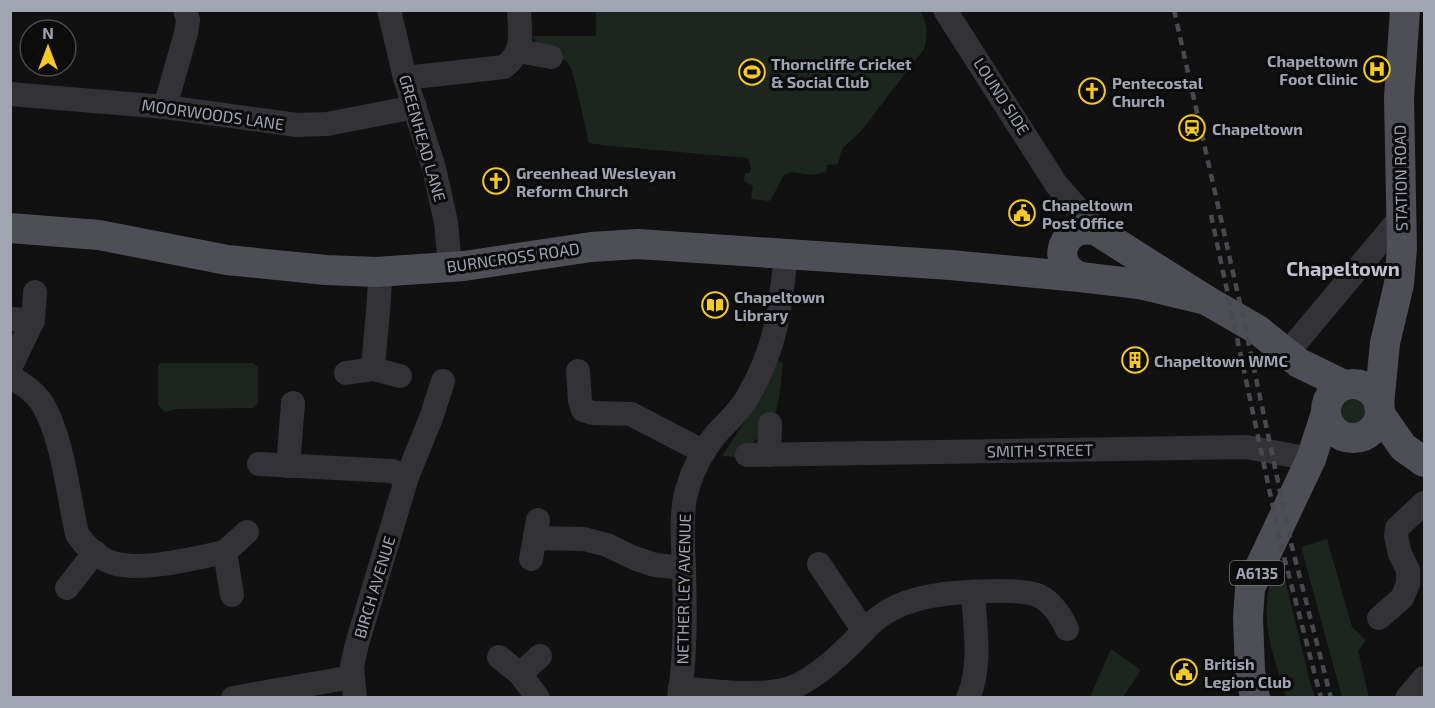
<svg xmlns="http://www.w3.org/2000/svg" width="1435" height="708" font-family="'Exo 2',sans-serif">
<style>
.green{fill:#1d251f}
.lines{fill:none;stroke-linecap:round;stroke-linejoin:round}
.minor{stroke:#323237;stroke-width:24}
.major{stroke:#4e4e56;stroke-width:30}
.rail{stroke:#494950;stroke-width:4.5;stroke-dasharray:8 6;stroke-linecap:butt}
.labels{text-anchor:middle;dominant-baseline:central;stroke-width:6;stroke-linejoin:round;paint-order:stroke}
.shield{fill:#0c0c0d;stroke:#747781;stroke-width:1.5}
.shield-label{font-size:15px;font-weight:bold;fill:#a1a5b3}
.poi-label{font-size:16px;font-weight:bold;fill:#a1a5b3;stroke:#0c0c0d;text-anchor:start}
.street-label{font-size:16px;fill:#a1a5b3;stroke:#0c0c0d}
.quarter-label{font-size:20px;font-weight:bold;fill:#c3c4cf;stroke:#0c0c0d}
</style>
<rect width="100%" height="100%" fill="#111112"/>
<!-- green -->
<g class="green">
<path d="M596,10L920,11C928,23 928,35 924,49L862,130L842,149L838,164L827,165L826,172L814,175L791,172L784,175L770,201L751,199L753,186L744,181L745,173H749L751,169L748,158L610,146L589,143C585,128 575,73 569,65C560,52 538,50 532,36H596Z"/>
<path d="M774,360L783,363C781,379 780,402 774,416C769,429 749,444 742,458L722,456L745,421Z"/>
<path d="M161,363H253L258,367V403L253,408L176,409L165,412L158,405V366Z"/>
<circle cx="1352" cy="411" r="16"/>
<path d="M1327,539L1352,627L1366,640L1358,651L1369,697H1342L1301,547Z"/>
<path d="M1279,555L1310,682L1315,697H1286C1269,640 1256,614 1279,555Z"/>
<path d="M1111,649L1141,670L1123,697H1090Z"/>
</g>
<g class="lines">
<!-- minor -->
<g class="minor">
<path d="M389,10L405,78L434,168L446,222L450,267"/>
<path d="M945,10L1056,184L1097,231"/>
<path d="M519,51L551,57"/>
<path d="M405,78L504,67C525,51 520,34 519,10"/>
<path d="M10,94L165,107L297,125L327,124L415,107"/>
<path d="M165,107L186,33L188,20L185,10"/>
<path d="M10,319L33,320"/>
<path d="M1288,352L1401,217"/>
<path d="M10,368L33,320L35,292"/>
<path d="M373,369C375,336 380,304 380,271"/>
<path d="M578,371L580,401L583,410L593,413L631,414L704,452"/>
<path d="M346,373L373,369L400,376"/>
<path d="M10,376C22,384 34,391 42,403C63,438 68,494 77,534C84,545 99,559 113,563C141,572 195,558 225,552"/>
<path d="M747,455L1246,447L1311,459"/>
<path d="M769,455L770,424"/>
<path d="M259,464L392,471L407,477"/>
<path d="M288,466L293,403"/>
<path d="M535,538L584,539L607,545L634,558L655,565L684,568"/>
<path d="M531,559L538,520"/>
<path d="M819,564L864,631"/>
<path d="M67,588L95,552"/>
<path d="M232,595L225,552L247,532"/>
<path d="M1379,618L1402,598L1408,584V570L1400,554L1396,536L1397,528L1424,503"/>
<path d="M499,657L520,674L538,698"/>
<path d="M520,674L540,656"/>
<path d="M680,688C712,691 770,699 798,685C818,675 836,659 852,643C861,634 871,622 882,615C892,608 903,603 915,600C938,592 1015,587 1037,595C1052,601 1061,616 1067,629"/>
<path d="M233,698L352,677"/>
<path d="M355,698L352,666L357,644L407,477L431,418L443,381"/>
<path d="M679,698C686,655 685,609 684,566C683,544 681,520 685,498C690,475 702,451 717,433C727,422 739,412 747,398C776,349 780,311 786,255"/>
<path d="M968,698C982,667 975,626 973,593"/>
<path d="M1407,698L1424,678"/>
</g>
<!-- major -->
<g class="major">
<path d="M10,228L99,235L227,260L326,270L376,272L464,266L591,247L638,244L950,265L1080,277L1139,284L1206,300"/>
<path d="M1080,277C1048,264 1063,221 1097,231L1206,300L1258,330L1299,363L1344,385"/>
<circle cx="1353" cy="411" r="27"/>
<path d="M1379,405L1385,343L1399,284L1402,248L1399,98L1405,10"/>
<path d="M1380,414L1403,447L1424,462"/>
<path d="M1255,698L1250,671L1248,618L1250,588L1311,459L1326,413"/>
</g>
<!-- rail -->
<g class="rail">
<path d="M1174,10L1243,317L1291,543L1331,698"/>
<path d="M1211,215L1281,545L1321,698"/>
</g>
</g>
<!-- icons -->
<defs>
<g id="hospital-ring" transform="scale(1.35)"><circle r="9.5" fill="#0c0c0d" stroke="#f5ca26" stroke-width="1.5"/><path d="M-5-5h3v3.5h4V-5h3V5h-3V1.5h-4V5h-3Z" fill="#f5ca26"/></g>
<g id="stadium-ring" transform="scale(1.35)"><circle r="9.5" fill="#0c0c0d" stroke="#f5ca26" stroke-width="1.5"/><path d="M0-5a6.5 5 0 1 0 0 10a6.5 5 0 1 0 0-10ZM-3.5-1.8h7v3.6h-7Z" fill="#f5ca26"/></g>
<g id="church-ring" transform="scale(1.35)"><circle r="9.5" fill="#0c0c0d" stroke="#f5ca26" stroke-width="1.5"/><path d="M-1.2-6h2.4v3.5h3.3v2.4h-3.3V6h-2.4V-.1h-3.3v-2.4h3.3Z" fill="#f5ca26"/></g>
<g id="station-ring" transform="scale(1.35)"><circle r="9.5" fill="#0c0c0d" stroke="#f5ca26" stroke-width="1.5"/><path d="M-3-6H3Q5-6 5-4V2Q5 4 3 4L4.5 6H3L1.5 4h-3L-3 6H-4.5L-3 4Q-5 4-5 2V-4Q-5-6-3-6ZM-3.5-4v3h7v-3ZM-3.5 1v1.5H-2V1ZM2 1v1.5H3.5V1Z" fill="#f5ca26"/></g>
<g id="civic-ring" transform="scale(1.35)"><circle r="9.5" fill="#0c0c0d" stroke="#f5ca26" stroke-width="1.5"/><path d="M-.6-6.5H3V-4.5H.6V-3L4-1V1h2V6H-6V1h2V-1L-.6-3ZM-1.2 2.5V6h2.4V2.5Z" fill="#f5ca26"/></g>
<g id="library-ring" transform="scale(1.35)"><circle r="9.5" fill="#0c0c0d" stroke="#f5ca26" stroke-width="1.5"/><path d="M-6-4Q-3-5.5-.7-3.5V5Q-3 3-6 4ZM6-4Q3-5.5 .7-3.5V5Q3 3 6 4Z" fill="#f5ca26"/></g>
<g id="building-ring" transform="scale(1.35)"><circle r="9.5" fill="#0c0c0d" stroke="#f5ca26" stroke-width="1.5"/><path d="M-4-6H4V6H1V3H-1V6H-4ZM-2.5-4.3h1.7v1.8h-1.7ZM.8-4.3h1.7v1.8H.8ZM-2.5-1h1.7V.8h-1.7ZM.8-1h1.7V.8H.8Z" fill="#f5ca26"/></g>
</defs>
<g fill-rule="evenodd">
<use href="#hospital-ring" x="1377" y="69"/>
<use href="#stadium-ring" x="752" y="72"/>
<use href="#church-ring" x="1092" y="91"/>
<use href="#station-ring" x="1192" y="128"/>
<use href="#church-ring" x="496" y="181"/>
<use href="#civic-ring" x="1022" y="213"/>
<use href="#library-ring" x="715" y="305"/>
<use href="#building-ring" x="1135" y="360"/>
<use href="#civic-ring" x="1184" y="672"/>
</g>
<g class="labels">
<!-- shield labels -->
<rect class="shield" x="1230" y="561" width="54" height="24" rx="4.5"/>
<g class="shield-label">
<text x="1257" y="573">A6135</text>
</g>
<!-- poi labels -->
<g class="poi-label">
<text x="1358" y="60" text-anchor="end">Chapeltown<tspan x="1358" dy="18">Foot Clinic</tspan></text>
<text x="771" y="63">Thorncliffe Cricket<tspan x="771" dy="18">&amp; Social Club</tspan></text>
<text x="1112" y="82">Pentecostal<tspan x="1112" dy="18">Church</tspan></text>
<text x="1212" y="128">Chapeltown</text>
<text x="516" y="172">Greenhead Wesleyan<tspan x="516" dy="18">Reform Church</tspan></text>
<text x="1042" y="204">Chapeltown<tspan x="1042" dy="18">Post Office</tspan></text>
<text x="734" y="296">Chapeltown<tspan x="734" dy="18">Library</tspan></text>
<text x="1154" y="360">Chapeltown WMC</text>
<text x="1204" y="663">British<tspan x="1204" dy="18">Legion Club</tspan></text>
</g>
<!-- street labels -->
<g class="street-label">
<text transform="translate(1002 96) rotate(57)">LOUND SIDE</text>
<text transform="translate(213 114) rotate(8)">MOORWOODS LANE</text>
<text transform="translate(423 138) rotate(74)">GREENHEAD LANE</text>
<text transform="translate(1400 178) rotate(-91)">STATION ROAD</text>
<text transform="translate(513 257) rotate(-8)">BURNCROSS ROAD</text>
<text transform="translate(1040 450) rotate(-1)">SMITH STREET</text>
<text transform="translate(374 587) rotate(-73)">BIRCH AVENUE</text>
<text transform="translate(683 589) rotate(-89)">NETHER LEY AVENUE</text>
</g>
<!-- quarter labels -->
<g class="quarter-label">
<text x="1343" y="268">Chapeltown</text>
</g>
</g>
<!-- border -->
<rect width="1435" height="708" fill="none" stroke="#a1a5b3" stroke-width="24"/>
<!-- north arrow -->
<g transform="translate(48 48)"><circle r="28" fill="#0c0c0d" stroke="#48494f" stroke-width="1.5"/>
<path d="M0-4.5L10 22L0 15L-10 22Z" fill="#f5ca26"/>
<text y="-9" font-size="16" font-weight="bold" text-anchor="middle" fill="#a1a5b3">N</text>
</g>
</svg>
